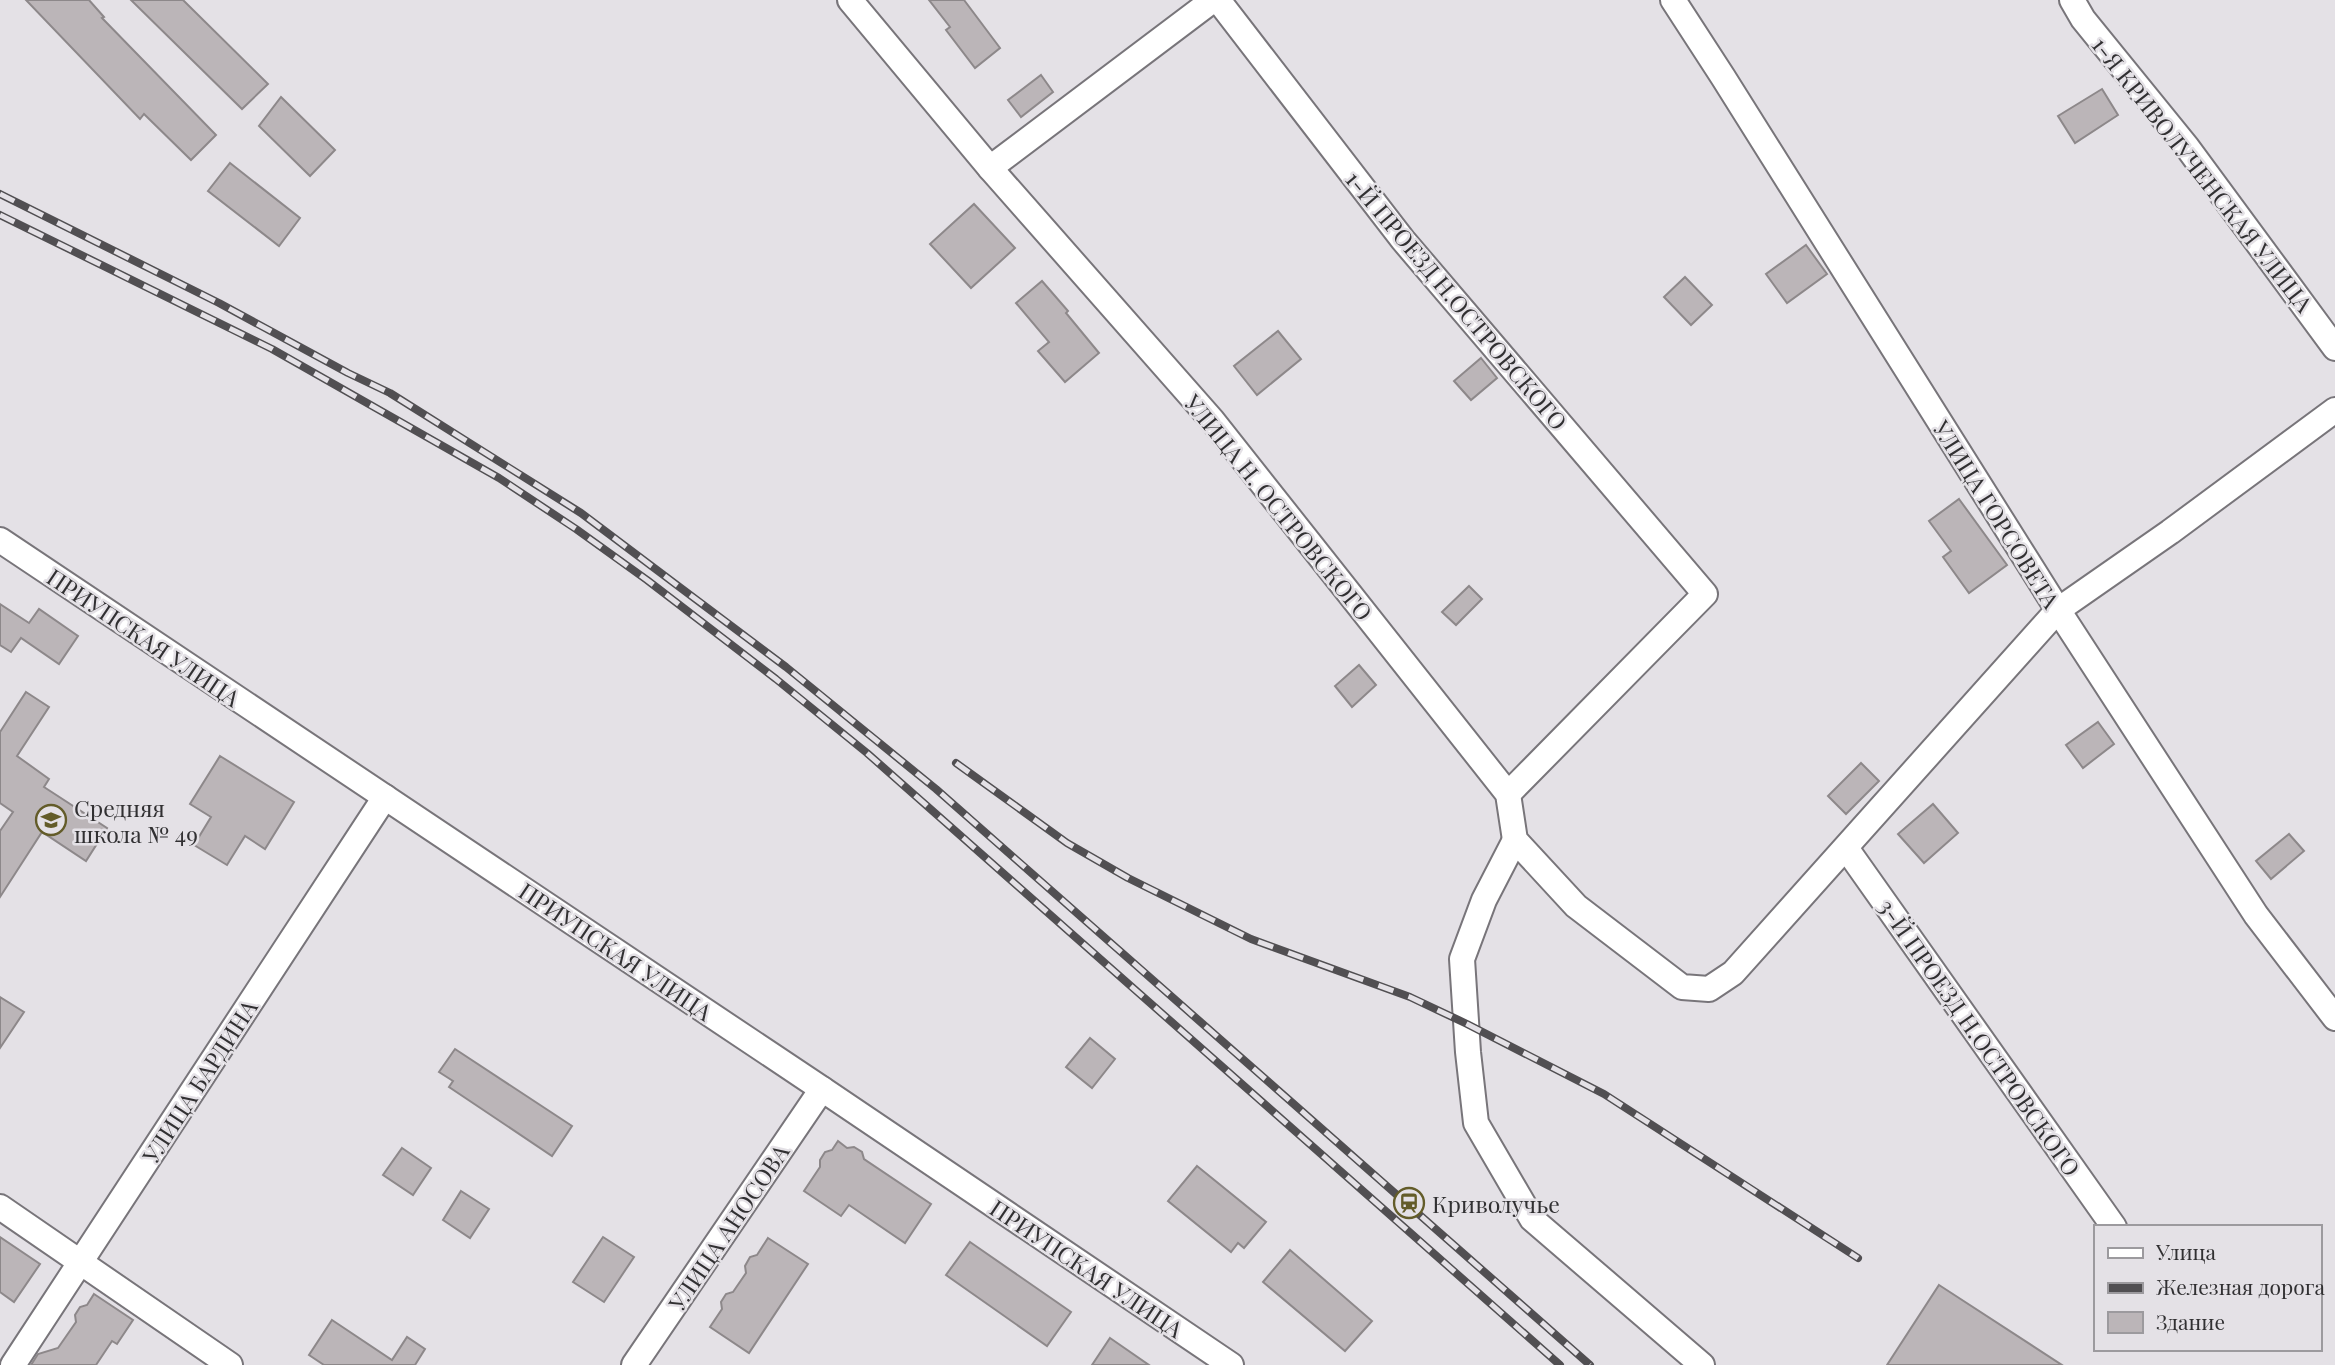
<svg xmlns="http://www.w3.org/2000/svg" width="2335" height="1365" font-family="'Playfair Display',serif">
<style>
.building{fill:#bbb5b8;stroke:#8d888a;stroke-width:2}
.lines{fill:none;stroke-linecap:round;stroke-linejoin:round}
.minor-casing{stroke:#78757a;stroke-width:28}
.minor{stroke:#fff;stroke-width:24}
.rail-casing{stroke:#514f52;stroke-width:8}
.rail{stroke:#e4e1e6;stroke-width:5;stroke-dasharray:16;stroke-linecap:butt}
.labels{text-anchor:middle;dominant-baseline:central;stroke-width:5;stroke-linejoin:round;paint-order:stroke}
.street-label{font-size:23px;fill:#313032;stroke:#e4e1e6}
.poi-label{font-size:23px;fill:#313032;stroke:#e4e1e6;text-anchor:start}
</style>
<rect width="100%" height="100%" fill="#e4e1e6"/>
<!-- building -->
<g class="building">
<path d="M26,0H89L104,17L102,18L216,135L191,160L144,114L140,119Z"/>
<path d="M131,0H183L268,84L242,109Z"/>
<path d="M929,0H964L1000,48L975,68L946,30L950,27Z"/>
<path d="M1041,75L1053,92L1021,117L1008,100Z"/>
<path d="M2102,89L2118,115L2075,143L2058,116Z"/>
<path d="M281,97L335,150L310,176L259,126Z"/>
<path d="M230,163L300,218L279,246L208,191Z"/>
<path d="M974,204L1015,248L971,288L930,244Z"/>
<path d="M1806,245L1827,274L1787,303L1766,274Z"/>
<path d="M1685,277L1712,305L1691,325L1664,297Z"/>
<path d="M1042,281L1068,311L1066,313L1099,353L1065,382L1038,351L1049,342L1016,303Z"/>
<path d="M1278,331L1301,359L1257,395L1234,366Z"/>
<path d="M1481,358L1497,378L1471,400L1454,381Z"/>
<path d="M1959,499L2007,565L1969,593L1943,557L1951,551L1929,521Z"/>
<path d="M1469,586L1482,599L1456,625L1442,612Z"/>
<path d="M0,604L29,623L39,609L78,636L59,664L21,638L11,652L0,645Z"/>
<path d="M1359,665L1376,685L1352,707L1335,686Z"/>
<path d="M26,692L49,707L17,756L49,779L44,787L107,828L86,861L42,832L0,897V831L13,812L0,803V732Z"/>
<path d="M2098,722L2114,744L2083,768L2066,745Z"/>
<path d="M220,756L294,802L265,849L245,836L227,865L194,845L211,817L190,804Z"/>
<path d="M1861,763L1879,781L1846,814L1828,796Z"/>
<path d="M1933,804L1958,833L1924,863L1898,834Z"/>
<path d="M2289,834L2304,851L2271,879L2256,861Z"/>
<path d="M0,997L24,1012L0,1048Z"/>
<path d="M1090,1038L1115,1059L1092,1088L1066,1067Z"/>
<path d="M455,1049L572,1126L552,1156L449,1087L453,1081L439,1072Z"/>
<path d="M838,1141L847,1148L854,1147L862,1152L864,1159L931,1204L905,1243L849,1205L841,1216L804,1191L820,1167V1160L825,1152L832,1150Z"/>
<path d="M402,1148L431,1168L413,1195L383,1175Z"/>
<path d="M1197,1166L1266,1222L1244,1248L1238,1243L1231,1252L1168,1201Z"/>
<path d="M461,1191L489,1209L470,1238L443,1220Z"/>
<path d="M0,1237L40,1264L14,1302L0,1292Z"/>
<path d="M603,1237L634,1257L604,1302L573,1282Z"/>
<path d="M768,1238L808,1264L749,1353L710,1327L722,1309L721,1302L726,1294L733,1292L746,1273L745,1266L750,1257L757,1255Z"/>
<path d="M970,1242L1071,1312L1047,1346L946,1275Z"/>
<path d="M1290,1250L1372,1321L1345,1351L1263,1282Z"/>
<path d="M1939,1285L2062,1365H1887Z"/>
<path d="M94,1294L133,1320L117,1344L112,1341L96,1365H31L38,1354L58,1348L76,1322L75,1315L80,1307L87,1305Z"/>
<path d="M332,1320L392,1360L407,1337L425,1349L415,1365H324L309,1355Z"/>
<path d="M1110,1338L1149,1365H1092Z"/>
</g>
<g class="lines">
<!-- minor casing -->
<g class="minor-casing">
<g id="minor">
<path d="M850,0L990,168L1212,420L1508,794L1515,840L1576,906L1682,987L1709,989L1733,973L2058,610L2170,532L2335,410"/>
<path d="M1218,0L1403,240L1705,594L1508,794"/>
<path d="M1673,0L1723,77L2058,610L2256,915L2335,1018"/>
<path d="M2072,0L2083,19L2187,147L2335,348"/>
<path d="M990,168L1213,0"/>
<path d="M0,540L822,1089L1231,1365"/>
<path d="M1515,840L1484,900L1462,959L1468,1052L1476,1123L1532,1219L1702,1365"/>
<path d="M1846,848L2114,1227"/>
<path d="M0,1207L230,1365"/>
<path d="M13,1365L385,797"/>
<path d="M634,1365L822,1089"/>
</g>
</g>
<!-- minor -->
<use href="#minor" class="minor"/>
<!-- rail casing -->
<g class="rail-casing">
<g id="rail">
<path d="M0,194L219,303L348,373L390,393L581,513L786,667L936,789L1590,1365"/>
<path d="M0,215L272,349L499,478L576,529L647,580L776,679L867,753L1560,1365"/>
<path d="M956,763L1067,843L1128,878L1251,939L1410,997L1467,1024L1604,1094L1858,1258"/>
</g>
</g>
<!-- rail -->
<use href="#rail" class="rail"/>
</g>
<!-- icons -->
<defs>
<g id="school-ring" transform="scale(1.575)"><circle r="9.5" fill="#e4e1e6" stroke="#635c29" stroke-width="1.5"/><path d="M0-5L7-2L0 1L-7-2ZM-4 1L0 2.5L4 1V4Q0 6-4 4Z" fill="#635c29"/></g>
<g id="station-ring" transform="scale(1.575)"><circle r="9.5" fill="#e4e1e6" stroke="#635c29" stroke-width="1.5"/><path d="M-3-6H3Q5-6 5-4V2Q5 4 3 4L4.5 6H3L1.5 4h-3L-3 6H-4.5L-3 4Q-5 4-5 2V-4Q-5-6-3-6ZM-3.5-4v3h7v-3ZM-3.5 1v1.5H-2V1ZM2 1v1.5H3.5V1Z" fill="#635c29"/></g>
</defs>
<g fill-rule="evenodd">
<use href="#school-ring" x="51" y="820"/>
<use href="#station-ring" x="1409" y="1203"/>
</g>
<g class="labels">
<!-- street labels -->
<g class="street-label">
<text transform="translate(2203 174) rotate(52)">1-Я КРИВОЛУЧЕНСКАЯ УЛИЦА</text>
<text transform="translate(1457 300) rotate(50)">1-Й ПРОЕЗД Н.ОСТРОВСКОГО</text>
<text transform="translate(1279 507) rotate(51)">УЛИЦА Н. ОСТРОВСКОГО</text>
<text transform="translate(1997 514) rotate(58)">УЛИЦА ГОРСОВЕТА</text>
<text transform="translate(144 637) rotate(34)">ПРИУПСКАЯ УЛИЦА</text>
<text transform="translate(616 951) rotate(34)">ПРИУПСКАЯ УЛИЦА</text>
<text transform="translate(1980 1037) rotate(55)">3-Й ПРОЕЗД Н.ОСТРОВСКОГО</text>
<text transform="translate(199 1081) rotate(-57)">УЛИЦА БАРДИНА</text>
<text transform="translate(728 1227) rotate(-56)">УЛИЦА АНОСОВА</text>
<text transform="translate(1087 1268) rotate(34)">ПРИУПСКАЯ УЛИЦА</text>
</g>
<!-- poi labels -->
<g class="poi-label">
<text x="74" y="807">Средняя<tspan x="74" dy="26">школа № 49</tspan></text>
<text x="1432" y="1203">Криволучье</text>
</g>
</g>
<!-- legend -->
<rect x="2094" y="1225" width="228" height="126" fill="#e4e1e6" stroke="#9c9a9e" stroke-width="2"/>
<rect x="2108" y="1248" width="35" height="10" fill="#ffffff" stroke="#9c9a9e" stroke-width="2"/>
<text x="2156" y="1260" font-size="21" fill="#313032">Улица</text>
<rect x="2108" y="1283" width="35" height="10" fill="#514f52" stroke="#9c9a9e" stroke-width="2"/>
<text x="2156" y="1295" font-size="21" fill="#313032">Железная дорога</text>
<rect x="2108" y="1312" width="35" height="21" fill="#bbb5b8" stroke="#9c9a9e" stroke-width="2"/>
<text x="2156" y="1330" font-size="21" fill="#313032">Здание</text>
</svg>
